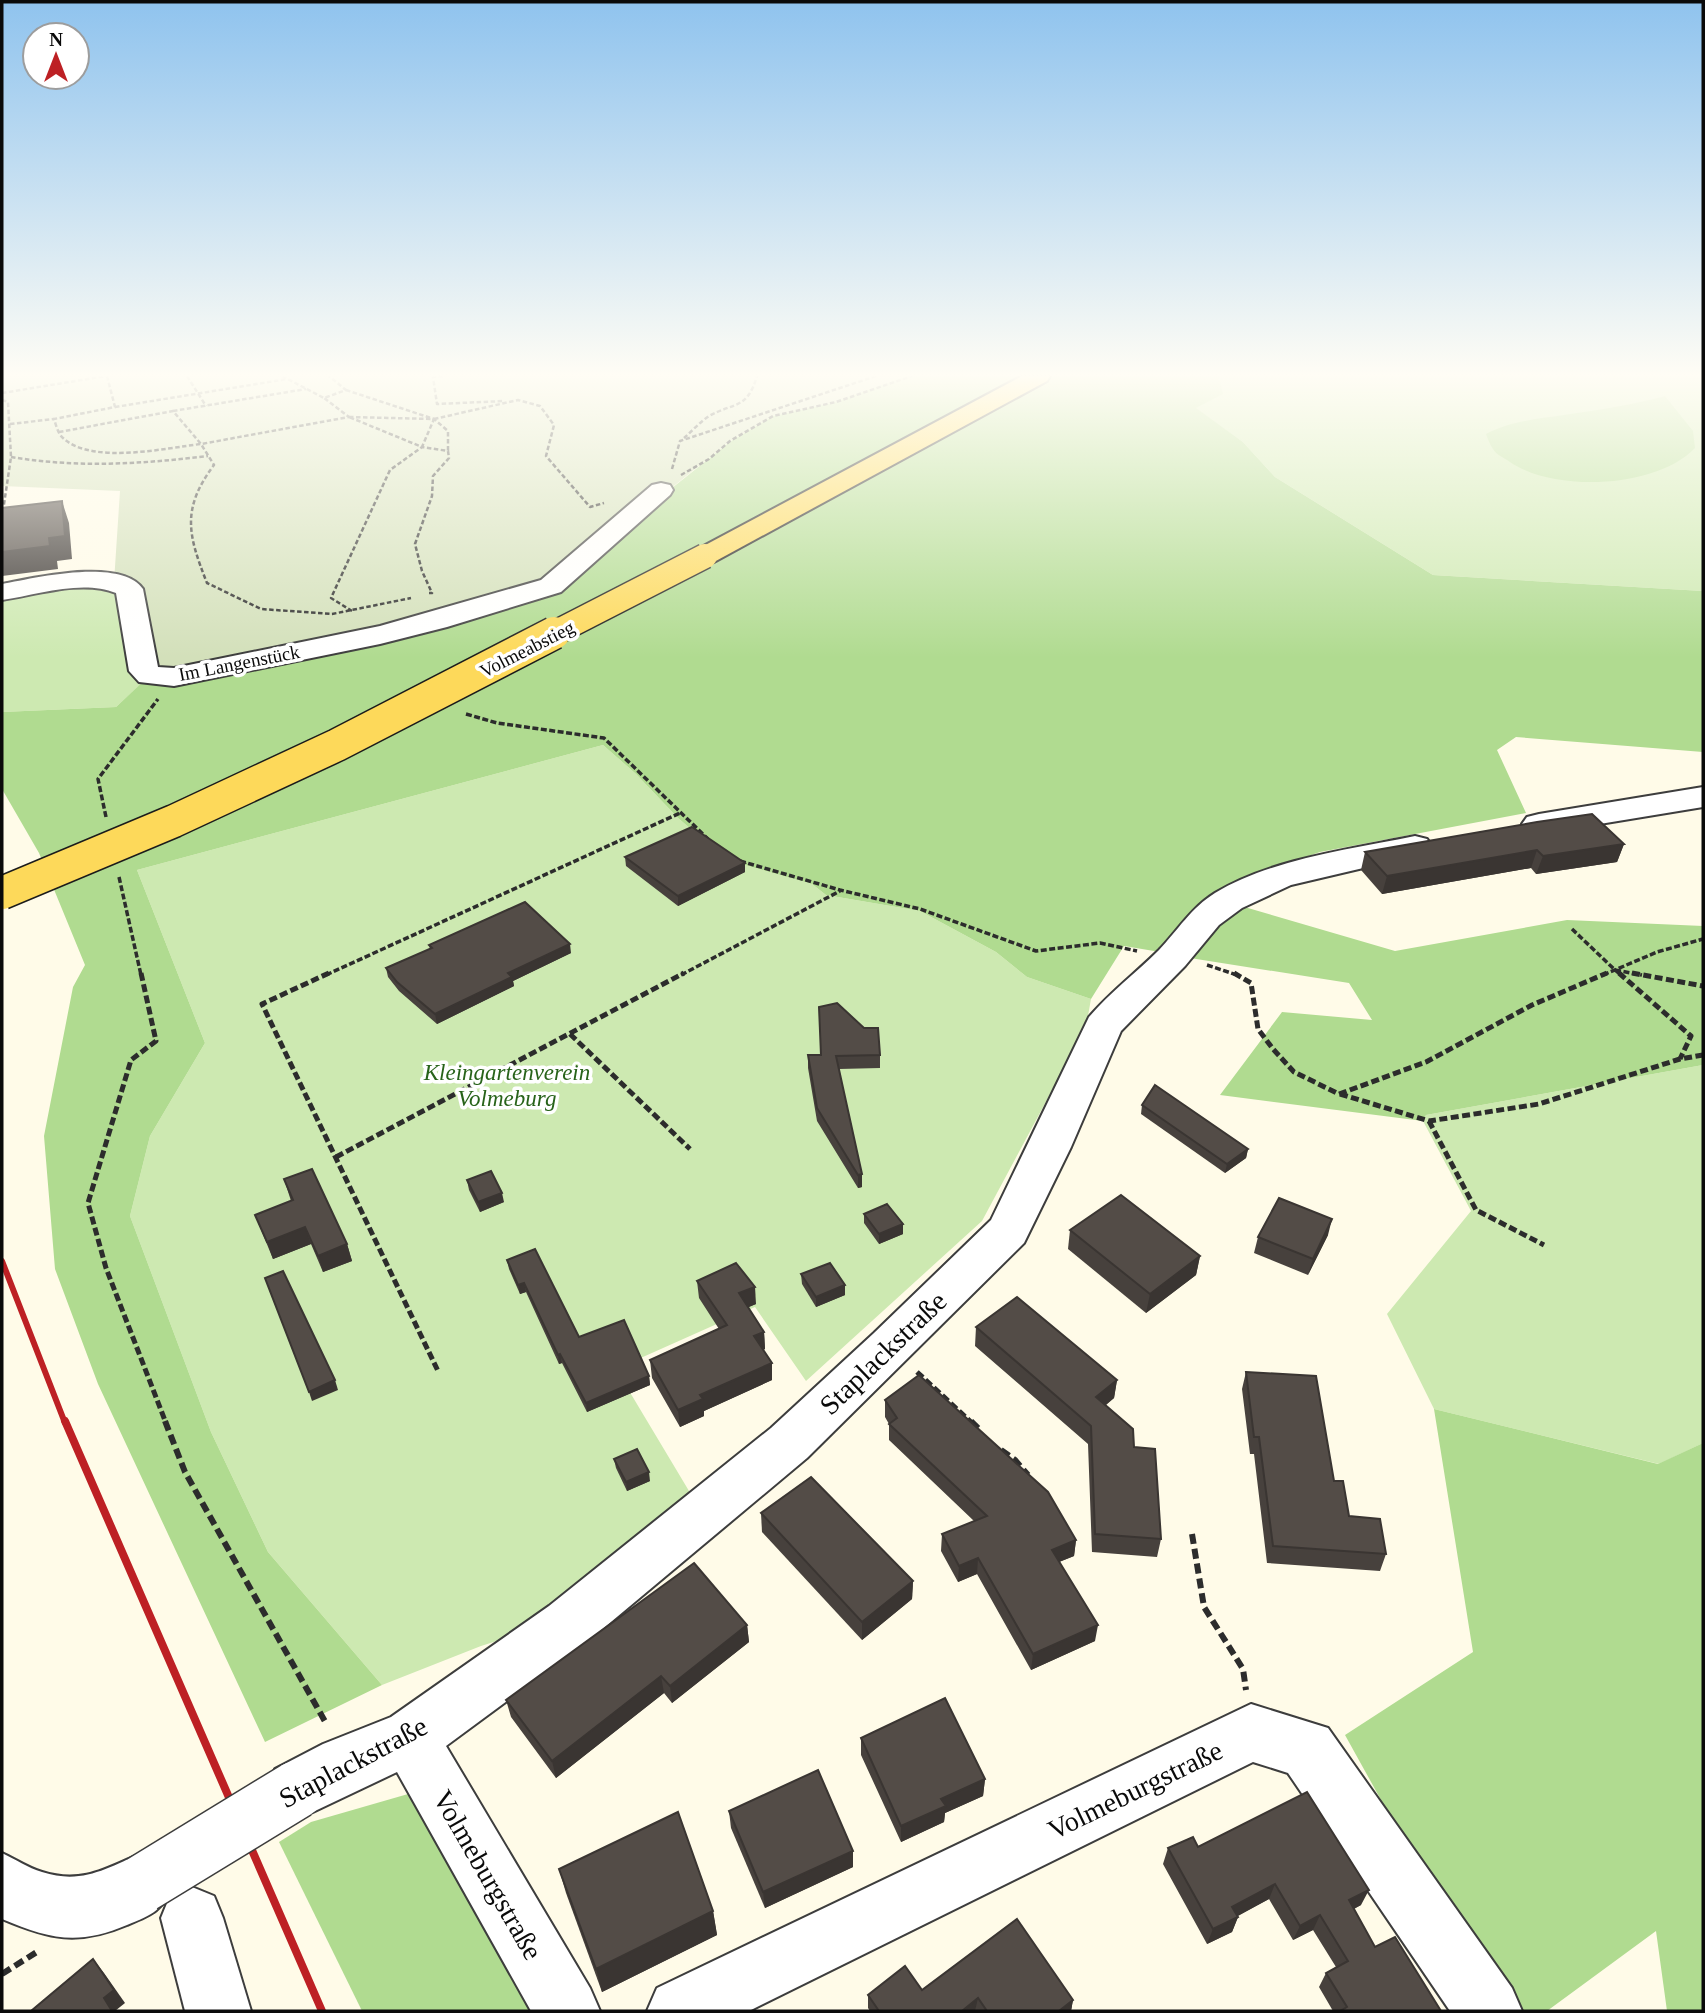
<svg xmlns="http://www.w3.org/2000/svg" width="1705" height="2013" font-family="Georgia,serif">
<style>
.green{fill:#cde9b1}
.forest{fill:#b0db90}
.cemetery{fill:#d3e0ba}
.lines{fill:none;stroke-linecap:round;stroke-linejoin:round}
.minor-casing{stroke:#3d3d3d;stroke-width:4}
.major-casing{stroke:#1b1b1b;stroke-width:4}
.path-far3{stroke:#2c2c2c;stroke-width:2.5;stroke-dasharray:4.5 2.5;stroke-linecap:butt}
.path-far2{stroke:#2c2c2c;stroke-width:3.5;stroke-dasharray:6 2.5;stroke-linecap:butt}
.path-far1{stroke:#2c2c2c;stroke-width:5;stroke-dasharray:8 3.5;stroke-linecap:butt}
.path{stroke:#2c2c2c;stroke-width:6;stroke-dasharray:10 5;stroke-linecap:butt}
.minor{fill:#fff;fill-rule:evenodd}
.major{fill:#fdd95a;fill-rule:evenodd}
.rail-far1{stroke:#bd2024;stroke-width:6}
.rail{stroke:#bd2024;stroke-width:8}
.minor-bridge-casing{stroke:#3d3d3d;stroke-width:60;stroke-linecap:butt}
.major-bridge-far1-casing{stroke:#1b1b1b;stroke-width:27;stroke-linecap:butt}
.major-bridge-casing{stroke:#1b1b1b;stroke-width:35;stroke-linecap:butt}
.minor-bridge{stroke:#fff;stroke-width:57}
.major-bridge-far1{stroke:#fdd95a;stroke-width:24}
.major-bridge{stroke:#fdd95a;stroke-width:32}
.wall{fill:#47413d}
.shaded-wall{fill:#3a3532}
.building{fill:#534c47;stroke:#3a3532;stroke-width:2}
.labels{text-anchor:middle;dominant-baseline:central;stroke-width:7;stroke-linejoin:round;paint-order:stroke}
.far-street-label{font-size:19px;fill:#0a0a0a;stroke:#fff}
.park-label{font-size:23px;font-style:italic;fill:#28631a;stroke:#fff}
.near-street-label{font-size:28px;fill:#0a0a0a;stroke:#fff}
</style>
<rect width="100%" height="100%" fill="#fffbe8"/>
<!-- green -->
<g class="green">
<path d="M1219,376H1703V591L1433,575L1275,477L1243,442L1195,408L1222,394Z"/>
<path d="M89,585L115,587L144,681L116,707L2,712V597Z"/>
<path d="M603,745L636,774L678,818L727,860L812,884L826,895L920,911L996,952L1027,977L1091,999L1086,1027L982,1221L806,1381L755,1307L616,1369L692,1496L544,1626L481,1646L382,1685L268,1552L211,1432L130,1216L150,1136L205,1043L137,870Z"/>
<path d="M1703,1065V1443L1659,1464L1434,1409L1387,1314L1471,1211L1423,1121L1426,1115Z"/>
</g>
<!-- forest -->
<g class="forest">
<path d="M906,376H1219L1223,394L1196,408L1243,442L1275,477L1433,575L1703,591V752L1516,737L1497,750L1526,813L1320,852L1265,871L1216,893L1191,912L1160,952L1124,946L1091,999L1027,977L996,952L920,911L826,895L812,884L727,860L678,818L636,774L603,745L137,870L205,1043L150,1136L130,1216L211,1432L268,1552L382,1685L265,1742L98,1384L55,1269L44,1136L73,987L85,965L39,853L2,789V712L116,707L149,676L549,586L731,441L773,416L835,402Z"/>
<path d="M1665,396L1693,431L1695,448C1657,488 1555,493 1510,462C1505,458 1496,455 1493,449C1490,445 1488,439 1486,434C1511,421 1537,419 1564,415C1598,410 1632,405 1665,396Z"/>
<path d="M1241,906L1395,951L1567,920L1703,926V1065L1426,1115L1423,1121L1220,1095L1282,1012L1372,1020L1349,983L1190,958L1217,922Z"/>
<path d="M1434,1409L1658,1464L1703,1443V2011H1667L1656,1931L1547,2011H1498L1345,1735L1473,1652Z"/>
<path d="M415,1792L539,2011H362L279,1842L311,1822Z"/>
</g>
<!-- cemetery -->
<path class="cemetery" d="M2,376H906L836,402L773,416L730,441L549,586L437,621L160,677L114,582L120,491L2,486Z"/>
<g class="lines">
<!-- minor casing -->
<g class="minor-casing">
<g id="minor">
<path d="M661,483L670,485L673,490L670,495L561,592L447,627L380,644L174,686L139,682L129,671L116,593C82,579 36,595 2,600V584C34,578 121,557 143,589L158,667L174,668L380,626L541,580L652,485Z"/>
<path d="M1703,787V807L1539,834L1527,831L1522,824L1527,817L1539,814Z"/>
<path d="M1415,836L1427,839L1432,846L1427,853L1291,885L1242,908L1219,925L1185,966L1121,1031L1071,1147L1024,1243L807,1458L587,1642L446,1746L590,1988L600,2011H531L397,1772L296,1820L275,1811L266,1790L275,1769L323,1744L391,1717L549,1606L771,1428L874,1333L991,1220L1089,1017C1110,992 1136,973 1159,950C1178,930 1191,908 1215,893C1271,859 1351,849 1415,836Z"/>
<path d="M1251,1704L1328,1728L1512,1988L1522,2011H1450L1288,1773L1253,1762L749,2011H647L657,1988Z"/>
<path d="M2,1853C15,1859 28,1868 42,1872C82,1885 107,1868 142,1853L164,1862L173,1884C162,1911 154,1914 127,1925C78,1946 49,1939 2,1919Z"/>
<path d="M192,1887L214,1896L223,1918L251,2011H185L161,1918L170,1896Z"/>
</g>
</g>
<!-- major casing -->
<g class="major-casing">
<path id="major" d="M1022,376H1050L1047,381L714,562L705,564L696,562L692,556L696,550Z"/>
</g>
<!-- path-far3 -->
<g class="path-far3">
<path d="M107,376L115,407L54,419C56,425 58,434 63,438C92,465 165,448 201,444L214,465C181,509 188,535 207,583L261,609L332,614L411,598"/>
<path d="M187,376L206,406"/>
<path d="M282,376L324,398L346,390L329,376"/>
<path d="M443,376L433,377L437,404L504,401"/>
<path d="M346,390L434,419L448,431V451"/>
<path d="M2,393L106,376"/>
<path d="M2,400L8,402L11,457L3,511"/>
<path d="M115,407L287,379"/>
<path d="M173,411L306,389"/>
<path d="M349,417L434,419L422,447Z"/>
<path d="M434,419L518,400L540,406L554,425L546,456L590,507L604,503"/>
<path d="M10,424L54,419"/>
<path d="M59,432L173,411L201,444L349,417L324,398"/>
<path d="M684,438C692,431 700,422 709,416C734,402 747,410 757,376"/>
<path d="M11,457C77,468 142,464 208,456"/>
<path d="M672,469L680,441L876,376"/>
<path d="M681,475L709,459L730,441L773,416L836,402L912,376"/>
<path d="M352,611L331,598L390,470L422,447L448,451L449,458L433,476L432,496L415,544L422,571L432,593H429"/>
</g>
<!-- path-far2 -->
<g class="path-far2">
<path d="M466,714L497,723L604,738L708,839"/>
<path d="M106,817L98,779L158,699"/>
<path d="M740,861L840,890L920,909L1036,951L1100,943L1137,951"/>
<path d="M119,877L141,975"/>
<path d="M1572,929L1615,970L1642,975"/>
<path d="M1207,965L1237,975"/>
<path d="M1615,970L1621,975"/>
<path d="M326,975L680,813"/>
<path d="M681,975L840,891"/>
<path d="M1603,975L1657,952L1703,939"/>
</g>
<!-- path-far1 -->
<g class="path-far1">
<path d="M141,973L156,1041L131,1060L88,1203L106,1268L166,1423"/>
<path d="M329,973L262,1004L438,1371"/>
<path d="M1234,973L1251,983L1258,1029L1273,1049L1294,1072L1339,1094L1426,1062L1532,1005L1607,973"/>
<path d="M1619,973L1691,1036L1680,1059"/>
<path d="M1632,973L1703,986"/>
<path d="M570,1034L690,1149"/>
<path d="M1340,1094L1429,1121L1539,1104L1680,1059L1703,1055"/>
<path d="M1429,1121L1476,1210L1544,1245"/>
<path d="M336,1157L684,973"/>
<path d="M917,1372L972,1423"/>
</g>
<!-- path -->
<g class="path">
<path d="M165,1421L185,1472L327,1725"/>
<path d="M971,1421L980,1430"/>
<path d="M1001,1450L1015,1460L1028,1475"/>
<path d="M1192,1534L1204,1607L1243,1669L1246,1690"/>
<path d="M2,1974L40,1950"/>
</g>
<!-- minor -->
<use href="#minor" class="minor"/>
<!-- major -->
<use href="#major" class="major"/>
<!-- rail-far1 -->
<path class="rail-far1" d="M2,1261L65,1423"/>
<!-- rail -->
<path class="rail" d="M65,1421L322,2011"/>
<!-- minor-bridge casing -->
<g class="minor-bridge-casing">
<path id="minor-bridge" d="M142,1884L296,1790"/>
</g>
<!-- major-bridge-far1 casing -->
<g class="major-bridge-far1-casing">
<path id="major-bridge-far1" d="M551,635L705,556"/>
</g>
<!-- major-bridge casing -->
<g class="major-bridge-casing">
<path id="major-bridge" d="M2,893L174,821L337,745L554,633"/>
</g>
<!-- minor-bridge -->
<use href="#minor-bridge" class="minor-bridge"/>
<!-- major-bridge-far1 -->
<use href="#major-bridge-far1" class="major-bridge-far1"/>
<!-- major-bridge -->
<use href="#major-bridge" class="major-bridge"/>
</g>
<!-- wall -->
<g class="wall">
<path d="M1624,844L1617,862L1536,874L1531,868L1382,894L1361,870L1365,852Z"/>
<path d="M625,857L745,872L678,906L626,866Z"/>
<path d="M429,945L571,953L513,981L514,986L437,1024L399,991L388,977L386,968L430,949Z"/>
<path d="M808,1055H880V1068L839,1069L862,1187L858,1188L817,1121L808,1068Z"/>
<path d="M1142,1105L1248,1149L1246,1158L1225,1173L1141,1114Z"/>
<path d="M284,1179L347,1244L352,1261L323,1272L311,1244L273,1259L255,1215L291,1201Z"/>
<path d="M467,1180L504,1202L480,1212L469,1190Z"/>
<path d="M864,1214L903,1234L879,1244L864,1223Z"/>
<path d="M1070,1230L1200,1256L1196,1275L1146,1313L1068,1249Z"/>
<path d="M1328,1235L1308,1275L1254,1253L1258,1237Z"/>
<path d="M507,1260L579,1337L649,1376L650,1385L587,1412L562,1363L559,1364L526,1292L520,1294L509,1269Z"/>
<path d="M801,1274L845,1295L816,1307L802,1284Z"/>
<path d="M697,1281L756,1304L748,1307L764,1332L765,1349L763,1350L772,1380L704,1411V1416L680,1427L652,1378L650,1360L719,1329L699,1298Z"/>
<path d="M976,1327L1117,1380L1114,1398L1106,1405L1134,1447L1161,1539L1157,1557L1092,1552L1088,1444L975,1346Z"/>
<path d="M1246,1372L1334,1481L1349,1516L1386,1554L1380,1571L1267,1563L1254,1454H1250L1242,1389Z"/>
<path d="M885,1400L1076,1540L1074,1556L1059,1562L1095,1641L1031,1670L977,1574L958,1582L941,1551L942,1534L974,1521L889,1440V1424L885,1417Z"/>
<path d="M614,1459L650,1481L627,1491L616,1468Z"/>
<path d="M761,1513L913,1581L912,1599L862,1640L762,1532Z"/>
<path d="M747,1625L749,1642L672,1703L664,1693L556,1778L511,1717L506,1700Z"/>
<path d="M861,1738L985,1779L983,1796L945,1813L944,1822L901,1842L861,1755Z"/>
<path d="M729,1811L853,1851V1867L765,1908L731,1828Z"/>
<path d="M1198,1847L1361,1905L1354,1909L1375,1947L1441,2011H1333L1319,1987L1326,1973L1336,1967L1313,1930L1293,1940L1269,1899L1237,1916L1238,1917L1232,1932L1207,1944L1163,1864L1168,1848Z"/>
<path d="M559,1869L713,1911L717,1935L602,1992L566,1893Z"/>
<path d="M922,1990L1073,2000L1071,2011H870L868,2008V1995Z"/>
</g>
<!-- shaded-wall -->
<g class="shaded-wall">
<path d="M62,501L69,523L72,559L57,561L58,569L2,576V552Z"/>
<path d="M1624,844L1617,862L1536,874L1543,856Z"/>
<path d="M1537,850L1531,868L1382,894L1387,876Z"/>
<path d="M745,863V872L678,906V896Z"/>
<path d="M570,944L571,953L513,981L514,986L437,1024L435,1014L508,973Z"/>
<path d="M1248,1149L1246,1158L1225,1173L1227,1164Z"/>
<path d="M862,1174V1187L858,1188V1175Z"/>
<path d="M502,1193L504,1202L480,1212L478,1202Z"/>
<path d="M1332,1219L1328,1235L1308,1275L1313,1259Z"/>
<path d="M903,1224V1234L879,1244V1234Z"/>
<path d="M305,1227L311,1244L273,1259L267,1242Z"/>
<path d="M347,1244L352,1261L323,1272L318,1256Z"/>
<path d="M1200,1256L1196,1275L1146,1313L1150,1294Z"/>
<path d="M524,1283L526,1292L520,1294L518,1285Z"/>
<path d="M845,1285V1295L816,1307V1297Z"/>
<path d="M755,1287L756,1304L740,1311L739,1293Z"/>
<path d="M764,1332L765,1349L755,1353L754,1336Z"/>
<path d="M560,1354L562,1363L559,1364L558,1355Z"/>
<path d="M772,1363V1380L704,1411V1416L680,1427L678,1410L700,1395Z"/>
<path d="M649,1376L650,1385L587,1412L586,1403Z"/>
<path d="M335,1380L338,1390L312,1401L309,1392Z"/>
<path d="M1117,1380L1114,1398L1093,1415L1096,1397Z"/>
<path d="M649,1472L650,1481L627,1491L626,1482Z"/>
<path d="M1076,1540L1074,1556L1049,1566L1052,1550Z"/>
<path d="M978,1558L977,1574L958,1582L959,1566Z"/>
<path d="M913,1581L912,1599L862,1640V1622Z"/>
<path d="M747,1625L749,1642L672,1703L670,1686Z"/>
<path d="M1098,1625L1095,1641L1031,1670L1033,1654Z"/>
<path d="M661,1676L664,1693L556,1778L552,1761Z"/>
<path d="M985,1779L983,1796L945,1813L944,1822L901,1842V1826L941,1799Z"/>
<path d="M853,1851V1867L765,1908L763,1892Z"/>
<path d="M1275,1884L1269,1899L1227,1922L1232,1907Z"/>
<path d="M1369,1890L1361,1905L1341,1915L1349,1900Z"/>
<path d="M713,1911L717,1935L602,1992L596,1969Z"/>
<path d="M1320,1915L1313,1930L1293,1940L1300,1926Z"/>
<path d="M1238,1917L1232,1932L1207,1944L1213,1929Z"/>
<path d="M93,1959L104,1973L125,2003L115,2011H112L104,1998Z"/>
<path d="M978,1998L975,2011H962Z"/>
<path d="M1073,2000L1071,2011H1059Z"/>
</g>
<!-- building -->
<g class="building">
<path d="M62,501L65,536L49,538L50,546L2,552V508Z"/>
<path d="M1592,814L1624,844L1543,856L1537,850L1387,876L1365,852L1537,822Z"/>
<path d="M692,827L745,863L678,896L625,857Z"/>
<path d="M525,902L570,944L508,973L512,977L435,1014L397,982L386,968L432,948L429,945Z"/>
<path d="M837,1003L864,1028H878L880,1055L836,1056L862,1174L858,1175L817,1108L808,1055H821L819,1007Z"/>
<path d="M1155,1085L1248,1149L1227,1164L1142,1105Z"/>
<path d="M312,1169L347,1244L318,1256L305,1227L267,1242L255,1215L293,1200L284,1179Z"/>
<path d="M491,1171L502,1193L478,1202L467,1180Z"/>
<path d="M1121,1195L1200,1256L1150,1294L1070,1230Z"/>
<path d="M1279,1198L1332,1219L1313,1259L1258,1237Z"/>
<path d="M887,1204L903,1224L879,1234L864,1214Z"/>
<path d="M535,1249L579,1337L624,1320L649,1376L586,1403L560,1354L558,1355L524,1283L518,1285L507,1260Z"/>
<path d="M736,1263L755,1287L739,1293L764,1332L754,1336L772,1363L700,1395L703,1399L678,1410L650,1360L727,1325L697,1281Z"/>
<path d="M830,1263L845,1285L816,1297L801,1274Z"/>
<path d="M283,1271L335,1380L309,1392L265,1278Z"/>
<path d="M1017,1297L1117,1380L1096,1397L1133,1429L1134,1447L1155,1449L1161,1539L1095,1534L1091,1426L976,1327Z"/>
<path d="M1246,1372L1316,1376L1334,1481H1343L1349,1516L1380,1519L1386,1554L1273,1546L1259,1437H1254Z"/>
<path d="M919,1375L1048,1492L1076,1540L1052,1550L1098,1625L1033,1654L978,1558L959,1566L942,1534L987,1516L889,1424L897,1418L885,1400Z"/>
<path d="M637,1449L649,1472L626,1482L614,1459Z"/>
<path d="M811,1477L913,1581L862,1622L761,1513Z"/>
<path d="M694,1563L747,1625L670,1686L661,1676L552,1761L506,1700Z"/>
<path d="M945,1698L985,1779L941,1799L946,1806L901,1826L861,1738Z"/>
<path d="M818,1770L853,1851L763,1892L729,1811Z"/>
<path d="M1307,1792L1369,1890L1349,1900L1375,1947L1395,1937L1441,2011H1340L1347,2007L1326,1973L1348,1961L1320,1915L1300,1926L1275,1884L1232,1907L1238,1917L1213,1929L1168,1848L1193,1837L1198,1847Z"/>
<path d="M678,1812L713,1911L596,1969L559,1869Z"/>
<path d="M1017,1919L1073,2000L1059,2011H987L978,1998L962,2011H879L868,1995L905,1966L922,1990Z"/>
<path d="M93,1959L114,1990L104,1998L112,2011H31Z"/>
</g>
<!-- sky -->
<linearGradient id="sky" x2="0" y2="1"><stop stop-color="#8fc3ee"/><stop offset="0.57" stop-color="#fffdf5"/><stop offset="1" stop-color="#fffdf5" stop-opacity="0"/></linearGradient>
<rect width="1705" height="658" fill="url(#sky)"/>
<g class="labels">
<!-- far-street labels -->
<g class="far-street-label">
<text transform="translate(527 649) rotate(-27)">Volmeabstieg</text>
<text transform="translate(239 663) rotate(-11)">Im Langenstück</text>
</g>
<!-- park labels -->
<g class="park-label">
<text x="507" y="1072">Kleingartenverein<tspan x="507" dy="26">Volmeburg</tspan></text>
</g>
<!-- near-street labels -->
<g class="near-street-label">
<text transform="translate(883 1353) rotate(-44)">Staplackstraße</text>
<text transform="translate(353 1762) rotate(-28)">Staplackstraße</text>
<text transform="translate(1135 1790) rotate(-26)">Volmeburgstraße</text>
<text transform="translate(488 1875) rotate(60)">Volmeburgstraße</text>
</g>
</g>
<!-- border -->
<rect width="1705" height="2013" fill="none" stroke="#0a0a0a" stroke-width="7"/>
<!-- north arrow -->
<g transform="translate(56 56)"><circle r="33" fill="#ffffff" stroke="#9d9d9d" stroke-width="2"/>
<path d="M0-5L12 26L0 18L-12 26Z" fill="#bd2024"/>
<text y="-10" font-size="19" font-weight="bold" text-anchor="middle" fill="#0a0a0a">N</text>
</g>
</svg>
